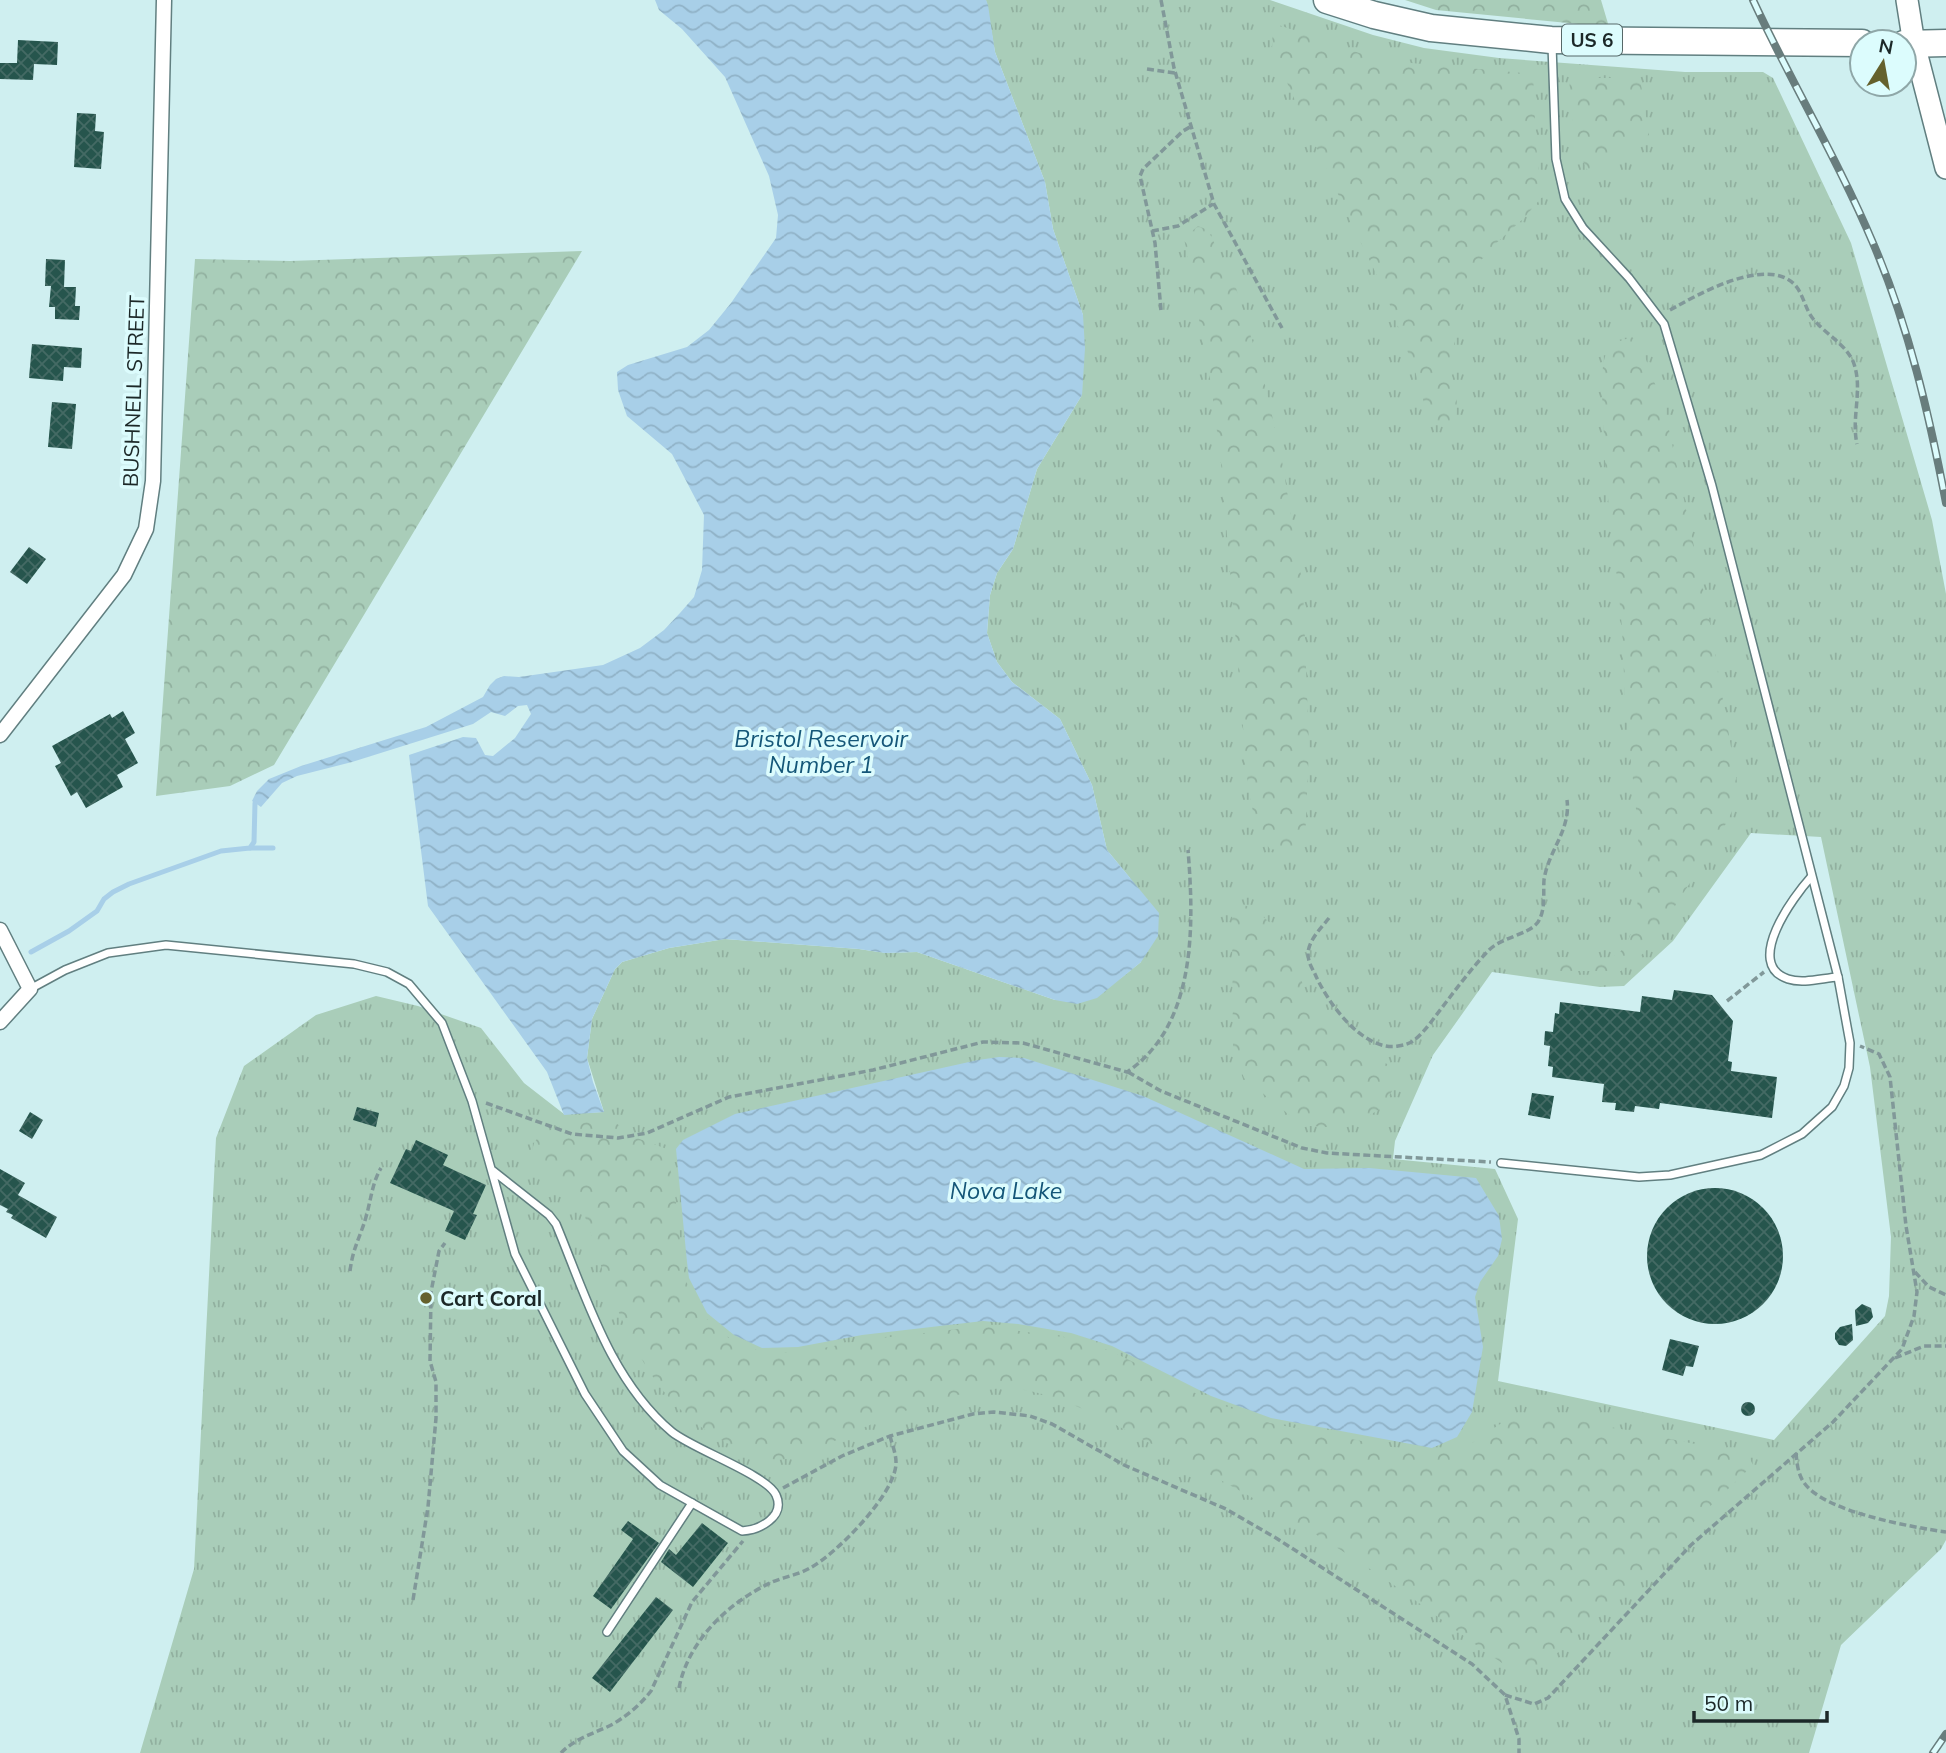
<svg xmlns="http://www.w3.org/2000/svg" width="1946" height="1753" font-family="Mulish,sans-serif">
	<defs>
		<pattern id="grass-tufts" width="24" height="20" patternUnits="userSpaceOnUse" patternTransform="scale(1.75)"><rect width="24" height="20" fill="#a9cdb9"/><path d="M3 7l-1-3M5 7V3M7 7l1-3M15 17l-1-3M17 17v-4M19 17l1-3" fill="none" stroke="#91b09f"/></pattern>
		<pattern id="forest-crowns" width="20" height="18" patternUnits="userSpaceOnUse" patternTransform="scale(1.75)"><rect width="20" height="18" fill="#a9cdb9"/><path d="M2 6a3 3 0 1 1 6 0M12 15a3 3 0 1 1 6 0" fill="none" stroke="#91b09f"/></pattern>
		<pattern id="water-waves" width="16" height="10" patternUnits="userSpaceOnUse" patternTransform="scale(1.75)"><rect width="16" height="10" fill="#a8cfe8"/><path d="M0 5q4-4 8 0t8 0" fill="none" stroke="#90b2c7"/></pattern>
		<pattern id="building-cross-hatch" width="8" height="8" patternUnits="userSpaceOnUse" patternTransform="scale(1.75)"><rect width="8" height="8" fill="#26554d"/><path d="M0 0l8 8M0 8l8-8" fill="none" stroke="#446a64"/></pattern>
	</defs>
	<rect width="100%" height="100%" fill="#cfeff0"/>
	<path fill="url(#grass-tufts)" fill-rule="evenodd" d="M986 0H1270L1373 35 1424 48 1499 58 1685 72H1763L1773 78 1851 243 1932 520 1946 594V1540L1941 1549 1841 1645 1809 1753H140L194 1569 216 1138 244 1066 316 1015 376 996 418 1006 481 1028 524 1083 564 1114 604 1112 587 1058 592 1019 615 969 622 962 669 948 725 939 859 949 885 953 917 952 1055 1000 1121 978 1141 962 1130 878 1107 850 1092 785 1060 719 1012 682 997 662 987 633 990 595 997 573 1013 549 1037 469 1082 395 1083 315 1053 229 1045 182 995 52ZM1751 833 1821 837 1870 1067 1891 1237 1889 1296 1885 1316 1774 1440 1498 1381 1518 1219 1495 1169 1393 1159 1395 1141 1433 1055 1492 972 1600 987 1624 986 1673 941Z"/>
	<g fill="url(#forest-crowns)">
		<polygon points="1405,0 1601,0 1609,27 1436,10"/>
		<polygon points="1273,23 1365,55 1400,62 1533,74 1536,145 1542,197 1524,218 1493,246 1467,277 1457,319 1451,372 1457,397 1456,418 1443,427 1428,417 1415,371 1385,292 1349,218 1272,50"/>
		<path d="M1569 78H1640L1649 135 1632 143 1589 173C1572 142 1572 112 1569 78Z"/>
		<polygon points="1198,226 1208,230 1236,288 1263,376 1281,455 1303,587 1309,747 1305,841 1303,849 1296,853 1270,849 1257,832 1248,787 1221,463 1211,384 1184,238"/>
		<polygon points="582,251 274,765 230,786 156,796 195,259 290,261"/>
		<path d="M1632 337 1641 346 1665 411 1708 612 1738 788 1736 802 1728 820 1701 866 1645 952 1621 971H1557L1546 967 1545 964 1548 958C1567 954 1606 966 1620 952 1655 918 1632 780 1628 734 1624 699 1624 663 1622 628 1617 563 1605 498 1604 433 1603 414 1599 370 1606 354 1611 343 1622 340 1632 337Z"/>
		<path d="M1242 904C1267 914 1291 942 1299 967 1302 980 1304 998 1311 1008 1334 1040 1375 1050 1402 1076L1381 1108 1364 1119 1326 1127 1310 1126 1298 1122 1244 1078 1233 1048 1232 919 1234 906Z"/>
		<path d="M603 1120 616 1123 634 1137 667 1149 675 1195 685 1279 702 1315 731 1340 762 1352 798 1353 864 1340 984 1326 1070 1338 1111 1351 1209 1400 1270 1423 1422 1453H1440L1466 1447 1512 1416 1551 1415 1735 1452 1749 1457 1753 1465 1548 1662 1527 1671 1511 1669C1465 1639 1422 1603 1376 1573 1306 1526 1232 1485 1157 1447 1116 1425 1062 1394 1017 1389 967 1384 890 1415 845 1436 829 1443 813 1453 797 1457 777 1463 757 1457 739 1449 657 1411 629 1343 600 1263 593 1243 588 1220 578 1201 568 1184 529 1170 533 1147 537 1125 584 1123 603 1120Z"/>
	</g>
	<g fill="url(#water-waves)">
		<polygon points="655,0 986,0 988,5 995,52 1045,182 1053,229 1083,315 1085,348 1082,395 1037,469 1013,549 997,573 990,595 987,633 997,662 1012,682 1060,719 1092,785 1107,850 1159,913 1158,936 1141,962 1097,998 1077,1004 1055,1000 917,952 885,953 859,949 725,939 669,948 622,962 615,969 592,1019 587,1058 593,1082 604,1112 564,1115 547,1072 428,906 409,755 463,737 476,738 485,755 493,756 515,738 531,714 527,705 518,706 505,716 491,712 473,724 352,762 297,776 282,783 261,807 252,801 257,791 269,779 301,766 426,727 483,697 490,685 496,679 504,676 519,677 603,665 640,648 664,630 680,613 694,597 702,570 704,515 672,454 627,416 618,390 617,372 628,365 687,347 709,330 731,303 776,238 778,215 769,176 725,77 682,29 659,10"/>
		<polygon points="999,1057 1024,1058 1143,1096 1304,1169 1369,1168 1476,1178 1499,1216 1502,1239 1498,1256 1480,1282 1475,1297 1483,1347 1472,1412 1457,1437 1432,1448 1271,1418 1211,1396 1112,1346 1071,1333 1018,1324 983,1321 862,1335 798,1347 762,1348 734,1335 707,1313 689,1278 687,1262 676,1149 683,1140 735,1114 978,1060"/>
	</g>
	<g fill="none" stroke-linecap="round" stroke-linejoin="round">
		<g stroke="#a8cfe8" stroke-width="5">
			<polyline points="250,848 273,848"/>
			<polyline points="31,952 69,931 97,911 104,899 113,892 129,884 221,851 250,848 254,842 255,803"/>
		</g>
	</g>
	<g fill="url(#building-cross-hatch)">
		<polygon points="18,40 58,42 57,65 34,64 33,80 0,79 0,63 17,63"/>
		<polygon points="77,113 96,114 95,131 104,132 101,169 74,167"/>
		<polygon points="46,259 65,260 64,287 76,287 75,306 80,306 79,320 55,319 55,307 49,307 51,286 45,286"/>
		<polygon points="32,344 82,348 81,368 64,367 63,381 29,378"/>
		<polygon points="52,402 76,404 72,449 48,447"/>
		<polygon points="29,547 46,559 27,584 10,572"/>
		<polygon points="123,711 135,733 125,739 138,763 117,775 123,787 86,808 77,792 71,796 55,766 61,763 52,746 110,714 112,718"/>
		<polygon points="1674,990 1712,995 1733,1021 1728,1061 1732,1062 1731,1071 1777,1077 1772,1118 1660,1103 1659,1109 1635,1106 1634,1112 1615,1110 1616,1103 1602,1102 1604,1084 1552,1077 1553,1067 1548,1066 1550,1046 1544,1045 1545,1031 1553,1032 1555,1013 1559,1014 1560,1002 1640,1012 1642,996 1672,1000"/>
		<polygon points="1532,1093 1554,1096 1550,1119 1528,1115"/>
		<polygon points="357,1107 379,1113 376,1127 353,1120"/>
		<polygon points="30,1112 43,1120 32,1139 19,1131"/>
		<polygon points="416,1140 448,1155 443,1165 486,1185 473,1214 477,1215 465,1240 445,1231 454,1211 390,1183 406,1149 411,1151"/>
		<polygon points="0,1169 25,1183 18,1195 57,1217 46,1238 11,1218 13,1215 6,1212 8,1209 0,1205"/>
		<circle cx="1715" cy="1256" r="68"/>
		<polygon points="1862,1304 1871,1308 1873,1317 1868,1323 1856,1326 1855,1310"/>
		<polygon points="1852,1324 1853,1340 1846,1346 1839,1345 1835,1339 1835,1333 1840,1327"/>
		<polygon points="1670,1339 1699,1346 1693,1367 1686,1366 1683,1376 1662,1370"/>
		<circle cx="1748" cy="1409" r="7"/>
		<polygon points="628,1521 659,1543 611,1609 593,1596 633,1539 621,1530"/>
		<polygon points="702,1523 728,1543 693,1587 661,1562 669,1549 676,1555"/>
		<polygon points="656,1597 673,1610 610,1692 592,1678"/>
	</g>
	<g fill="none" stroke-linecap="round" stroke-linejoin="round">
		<g stroke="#617f80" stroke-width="10">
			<g id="lane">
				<path d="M1811 877C1794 896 1743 964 1788 979 1803 984 1823 978 1838 977"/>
				<path d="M30 989 65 970 108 953 166 945 354 964 387 972 409 984 442 1023 472 1101 515 1254 585 1394 623 1451 660 1485 742 1531C759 1530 786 1517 776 1495 767 1475 693 1449 672 1432 610 1380 586 1296 556 1224L549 1215 492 1170"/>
				<polyline points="1501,1163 1639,1177 1670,1175 1761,1155 1802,1134 1832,1107 1844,1086 1849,1068 1850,1043 1838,977 1712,486 1664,324 1629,278 1583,228 1565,199 1556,159 1552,45"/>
				<polyline points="607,1632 692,1503"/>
			</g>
		</g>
		<g stroke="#617f80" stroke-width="17">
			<g id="street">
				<polyline points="0,735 124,575 146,529 153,481 164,0"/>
				<polyline points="0,930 30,989 0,1022"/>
			</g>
		</g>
		<g stroke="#617f80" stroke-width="24">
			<polyline id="secondary" points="1907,0 1914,44 1946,168"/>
		</g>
		<g stroke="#617f80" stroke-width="29">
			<g id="highway">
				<polyline points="1327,0 1374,15 1431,28 1551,40 1862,43"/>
				<polyline points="1904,44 1946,43"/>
			</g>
		</g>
		<g stroke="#819899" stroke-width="3.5" stroke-dasharray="7 3.5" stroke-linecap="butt">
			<polyline points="1161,0 1174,68 1214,204 1282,328"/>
			<polyline points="1147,69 1175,73"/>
			<polyline points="1152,231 1178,226 1213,204"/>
			<polyline points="1161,310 1155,243 1140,176 1143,169 1183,131 1190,127"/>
			<path d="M1670 310C1697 295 1765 256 1794 284 1804 294 1805 311 1815 321 1827 335 1848 346 1854 364 1863 390 1851 418 1857 444"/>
			<path d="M1329 918C1321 928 1308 941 1308 954 1308 962 1312 968 1315 974 1327 1002 1363 1052 1398 1046 1404 1045 1409 1044 1413 1041 1424 1033 1433 1019 1441 1009 1456 989 1471 969 1488 951 1501 937 1529 935 1538 922 1546 909 1543 894 1544 880 1548 851 1571 830 1567 800"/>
			<polyline points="1727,1001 1764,972"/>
			<polyline points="1128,1072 1161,1091 1302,1148 1327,1153 1491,1162"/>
			<path d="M486 1103 572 1134 618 1138 647 1133 729 1097 873 1070 983 1042 1023 1043 1127 1072C1197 1025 1194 924 1188 850"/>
			<path d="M350 1271C353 1247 360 1238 366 1217 371 1200 372 1183 381 1168"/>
			<polyline points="1915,1272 1929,1287 1946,1295"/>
			<polyline points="1895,1358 1924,1346 1946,1346"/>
			<path d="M1796 1453C1797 1464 1798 1475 1805 1484 1826 1512 1911 1527 1946 1532"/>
			<polyline points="783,1488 842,1456 890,1436 973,1414 994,1412 1030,1416 1052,1424 1124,1465 1226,1509 1276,1538 1472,1664 1505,1695 1519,1739 1519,1753"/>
			<polyline points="413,1600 428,1507 436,1418 436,1382 430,1361 431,1292 439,1251 445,1243"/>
			<path d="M679 1688C688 1641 728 1603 770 1583 783 1577 798 1575 810 1568 836 1554 897 1493 896 1462 896 1454 892 1444 890 1436"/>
			<polyline points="1505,1695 1534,1704 1548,1698 1691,1545 1833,1422 1902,1349 1914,1316 1917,1292 1906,1226 1890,1077 1879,1054 1860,1046"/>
			<path d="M561 1753C575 1738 596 1733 613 1724 628 1715 640 1705 651 1691L692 1602 743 1541"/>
		</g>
		<use href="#lane" stroke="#fff" stroke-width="7"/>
		<use href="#street" stroke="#fff" stroke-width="14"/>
		<use href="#secondary" stroke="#fff" stroke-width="21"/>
		<use href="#highway" stroke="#fff" stroke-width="26"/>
		<g stroke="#687d7d" stroke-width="8">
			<g id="rail">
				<path d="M1753 0C1791 82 1838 160 1873 243 1909 327 1929 414 1946 503"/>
				<polyline points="1933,1753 1946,1734"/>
			</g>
		</g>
		<use href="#rail" stroke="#dcfcfd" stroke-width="5" stroke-dasharray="16" stroke-linecap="butt"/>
	</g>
	<circle fill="#65612d" stroke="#dcfcfd" stroke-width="2.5" cx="426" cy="1298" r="7"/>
	<g text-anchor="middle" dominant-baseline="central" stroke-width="7" stroke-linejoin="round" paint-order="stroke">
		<rect fill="#dcfcfd" stroke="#566868" stroke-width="2" x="1562" y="24.5" width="60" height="31" rx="5"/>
		<g font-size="19" font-weight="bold" fill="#1c2828">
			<text x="1592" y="40">US 6</text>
		</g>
		<g font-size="21" fill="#1c2828" stroke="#dcfcfd">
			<text transform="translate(133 391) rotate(-88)">BUSHNELL STREET</text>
		</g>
		<g font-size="21" font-weight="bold" fill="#1c2828" stroke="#dcfcfd" text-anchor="start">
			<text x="440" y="1298">Cart Coral</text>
		</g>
		<g font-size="23" font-style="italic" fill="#145678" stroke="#dcfcfd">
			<text x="821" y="738">Bristol Reservoir<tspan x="821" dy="26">Number 1</tspan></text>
			<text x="1006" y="1190">Nova Lake</text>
		</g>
	</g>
	<g transform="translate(1883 63) rotate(11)"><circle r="33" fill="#dcfcfd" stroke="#8fa7a8" stroke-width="2"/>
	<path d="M0-5L12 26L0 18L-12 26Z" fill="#65612d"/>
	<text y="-10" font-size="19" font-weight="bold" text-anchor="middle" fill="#1c2828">N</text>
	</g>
	<path d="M1694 1711v10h133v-10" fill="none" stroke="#1c2828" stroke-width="3.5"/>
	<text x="1704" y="1711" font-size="21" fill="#1c2828" stroke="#dcfcfd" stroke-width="5" paint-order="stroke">50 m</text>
</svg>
